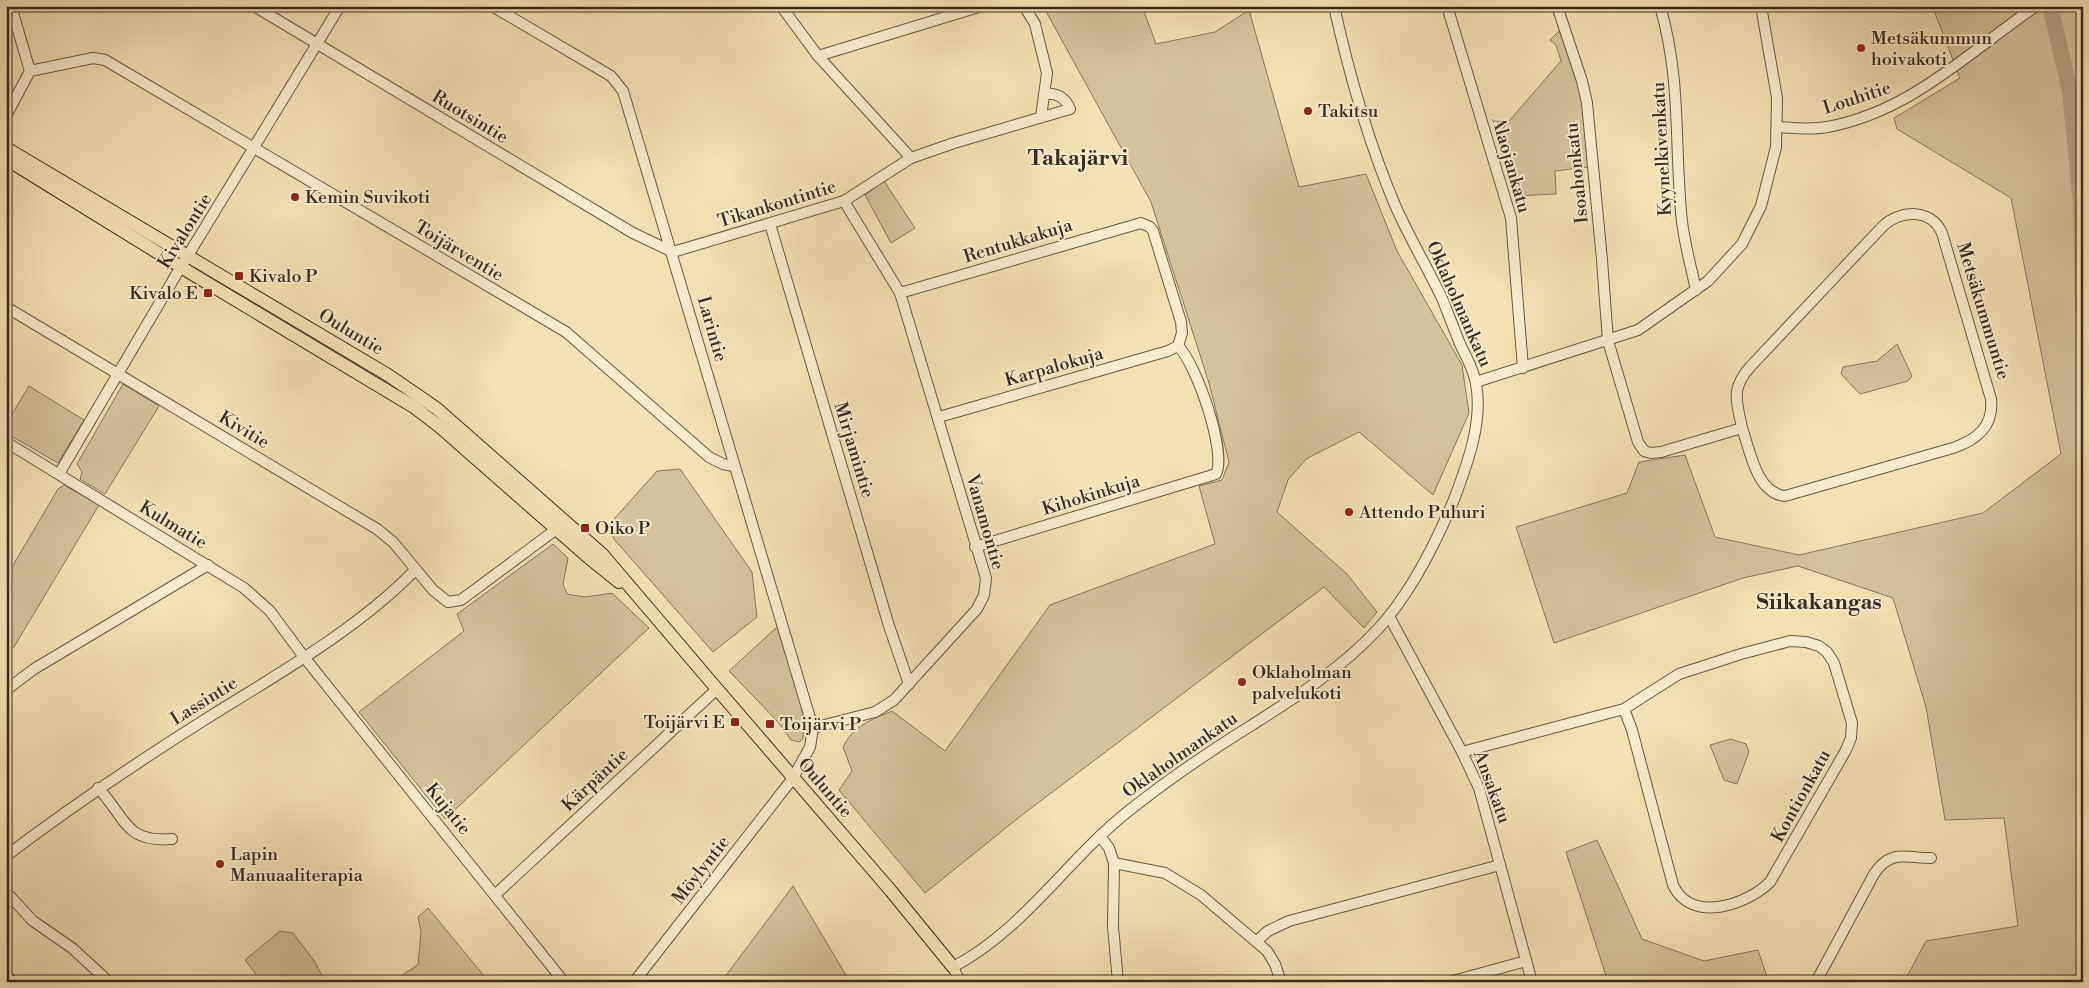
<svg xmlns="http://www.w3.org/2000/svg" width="2089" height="988" font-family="'Libre Bodoni',serif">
	<rect width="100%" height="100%" fill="#f3e2b3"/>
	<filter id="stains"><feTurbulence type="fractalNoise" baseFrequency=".004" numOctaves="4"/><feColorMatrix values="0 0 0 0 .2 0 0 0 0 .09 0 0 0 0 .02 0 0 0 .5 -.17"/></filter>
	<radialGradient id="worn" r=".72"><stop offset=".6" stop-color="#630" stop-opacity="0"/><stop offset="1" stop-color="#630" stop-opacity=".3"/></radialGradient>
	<g fill="#d3c39b" stroke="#847860">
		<path d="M1043 6H1142L1156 44 1215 32 1249 10 1299 187 1366 174 1397 251 1462 365 1469 413 1433 495 1359 432 1306 459 1288 480 1277 512 1347 574 1377 612 1364 628 1324 587 1022 815 925 893 839 790 852 771 843 747C854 725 871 720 892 711L945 751 1050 605 1215 544 1199 486 1222 480 1229 462 1209 383 1151 202Z"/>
		<polygon points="1928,6 2083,6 2083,982 1904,982 1926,941 2018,926 2004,818 1945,820 1926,707 1893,598 1798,566 1743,578 1554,643 1516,527 1627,493 1639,462 1685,455 1715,537 1799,555 1983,513 2061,454 2011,198 1897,129 1894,118 1960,78 1933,8"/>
		<polygon points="1559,31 1574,66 1583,100 1588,167 1555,171 1556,194 1514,196 1496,136 1561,61 1556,45 1550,40"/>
		<polygon points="884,181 915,228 891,243 865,195"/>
		<polygon points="1897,344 1912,376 1908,381 1860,394 1841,374 1843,367 1877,361"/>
		<polygon points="123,384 159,406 105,494 80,479 82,472 77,464"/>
		<polygon points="29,386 84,420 58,463 6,433 6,424"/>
		<polygon points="680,469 752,572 757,617 713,652 613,538 615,518 657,471"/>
		<polygon points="64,485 99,505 14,647 6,650 6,577 58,489"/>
		<polygon points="553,544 568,558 563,584 567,594 585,597 612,593 649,628 445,819 359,712 464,631 457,614"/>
		<path d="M777 627C789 662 807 702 803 739L799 742 791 740 779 723 729 671Z"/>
		<polygon points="1731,739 1746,744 1749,752 1737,784 1724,780 1710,745"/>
		<polygon points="1597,840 1642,939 1704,961 1758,950 1768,980 1771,982 1608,982 1566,852"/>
		<polygon points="793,886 850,982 721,982"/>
		<polygon points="428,908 489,982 391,982 418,965 421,932 418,917"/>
		<polygon points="280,931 293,933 315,962 325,982 262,982 245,960"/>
	</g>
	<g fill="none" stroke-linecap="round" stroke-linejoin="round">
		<polyline stroke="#b3a482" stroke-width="16" points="2050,6 2070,91 2081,204 2083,310"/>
		<g stroke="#655a48" stroke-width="12">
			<g id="minor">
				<polyline points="11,6 30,71"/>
				<path d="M254 6 633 233 673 252 844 201 911 158 954 143 1070 109C1065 97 1057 93 1045 94"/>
				<polyline points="492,6 611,76 623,91 813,728 810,747 793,778 634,982"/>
				<polyline points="781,6 818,56 911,158"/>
				<polyline points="1024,6 1035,24 1047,73 1041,117"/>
				<polyline points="1447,6 1511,218 1523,368"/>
				<path d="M1557 6 1582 81 1587 103 1602 260 1608 341 1638 442 1644 451 1651 453 1661 452 1742 428C1750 450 1756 493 1785 496L1953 448C1977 440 1994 426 1991 399L1942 233C1931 208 1900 210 1883 226L1750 367C1730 390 1737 401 1742 428"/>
				<path d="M1660 6C1682 81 1674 147 1682 222 1685 245 1691 267 1696 290"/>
				<polyline points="818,56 982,6"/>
				<polyline points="30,71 93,58 105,60 566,332 709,457 723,464 734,466"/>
				<polyline points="6,116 30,71"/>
				<path d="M1778 127C1794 128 1811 130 1827 127 1910 112 1969 52 2036 6"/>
				<polyline points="770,224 889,626 909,684"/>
				<polyline points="900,293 1141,223 1150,227 1153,231 1181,322 1182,333 1178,346"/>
				<polyline points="6,307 377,529 393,542 433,590 448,602 461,600 562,525"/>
				<polyline points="1476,382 1638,330 1708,281 1742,244 1761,206 1776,147 1777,98 1761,6"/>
				<polyline points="939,417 1168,351 1178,346"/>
				<polyline points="6,442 244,588 270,611 304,657 564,982"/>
				<polyline points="59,474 176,275 340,6"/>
				<path d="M975 547 1216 474C1227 452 1196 363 1178 346"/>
				<polyline points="1389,616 1462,752 1479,788 1532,982"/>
				<polyline points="6,690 34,669 208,565"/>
				<polyline points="813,728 875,712 894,700 977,609 984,595 986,578 900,293 844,201"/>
				<path d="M1462 752 1624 709 1679 674 1741 654 1790 641 1806 642 1819 646 1827 652 1834 663 1852 723 1851 738 1846 750 1770 882C1747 905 1691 924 1673 885L1632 730 1624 709"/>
				<path d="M98 788C126 817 124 843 172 839"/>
				<polyline points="1100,836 1109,848 1114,863 1113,927 1118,982"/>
				<path d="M6 856C72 806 139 761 209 717 278 674 358 629 415 570"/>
				<polyline points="1114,863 1165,873 1201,895 1267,951 1275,964 1281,982"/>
				<polyline points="6,892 33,921 72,948 109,982"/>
				<polyline points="496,894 717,689"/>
				<polyline points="1257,941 1268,931 1289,921 1500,865"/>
				<path d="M960 982 953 967C1024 930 1068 858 1131 809 1169 779 1210 751 1252 725 1296 697 1342 668 1378 629 1412 592 1436 543 1455 497 1468 462 1483 421 1476 384 1474 370 1466 356 1460 344 1454 329 1448 313 1442 298 1427 267 1409 237 1395 205 1368 141 1349 74 1334 6"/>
				<polyline points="1449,982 1526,961"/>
				<path d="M1816 982 1874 874C1891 849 1905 858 1931 858"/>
			</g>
		</g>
		<g stroke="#362c24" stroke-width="14">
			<g id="major">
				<polyline points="6,148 388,375 436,408 602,554 717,689 891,891 953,967"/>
				<polyline points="6,159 194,275 414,407 440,427 588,557 619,582"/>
			</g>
		</g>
		<use href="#minor" stroke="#f7ecce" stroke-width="10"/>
		<use href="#major" stroke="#f3e2b3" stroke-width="12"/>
		<g stroke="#362c24" stroke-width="4.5">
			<polyline id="rail" points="6,969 17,982"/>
		</g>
		<use href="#rail" stroke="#f7ecce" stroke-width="2.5" stroke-dasharray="8" stroke-linecap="butt"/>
	</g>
	<g fill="#8f2418" stroke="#f7ecce" stroke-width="2">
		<circle cx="1861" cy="48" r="5"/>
		<circle cx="1308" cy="111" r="5"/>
		<circle cx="295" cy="197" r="5"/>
		<rect x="234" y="271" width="10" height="10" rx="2.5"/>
		<rect x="203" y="288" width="10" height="10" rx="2.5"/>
		<circle cx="1349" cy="512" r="5"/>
		<rect x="580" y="523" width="10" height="10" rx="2.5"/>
		<circle cx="1242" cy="682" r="5"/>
		<rect x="730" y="717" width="10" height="10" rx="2.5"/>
		<rect x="765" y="719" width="10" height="10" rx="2.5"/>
		<circle cx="220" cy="864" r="5"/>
	</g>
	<g text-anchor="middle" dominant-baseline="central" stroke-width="4" stroke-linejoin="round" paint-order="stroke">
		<g font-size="18" fill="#362c24" stroke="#f7ecce" text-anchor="start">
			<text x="1871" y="38">Metsäkummun<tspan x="1871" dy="21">hoivakoti</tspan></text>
			<text x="1318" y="111">Takitsu</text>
			<text x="305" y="197">Kemin Suvikoti</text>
			<text x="249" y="276">Kivalo P</text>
			<text x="198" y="293" text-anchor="end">Kivalo E</text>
			<text x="1359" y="512">Attendo Puhuri</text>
			<text x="595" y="528">Oiko P</text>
			<text x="1252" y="672">Oklaholman<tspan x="1252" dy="21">palvelukoti</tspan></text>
			<text x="725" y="722" text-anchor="end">Toijärvi E</text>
			<text x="780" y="724">Toijärvi P</text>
			<text x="230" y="854">Lapin<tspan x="230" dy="21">Manuaaliterapia</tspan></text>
		</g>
		<g font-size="18" fill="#362c24" stroke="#f7ecce">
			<text transform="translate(1857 98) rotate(-18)">Louhitie</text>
			<text transform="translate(470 117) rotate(31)">Ruotsintie</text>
			<text transform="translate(1662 149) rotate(-93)">Kyynelkivenkatu</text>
			<text transform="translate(1511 165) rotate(74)">Alaojankatu</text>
			<text transform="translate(1577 173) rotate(-96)">Isoahonkatu</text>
			<text transform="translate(777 204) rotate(-17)">Tikankontintie</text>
			<text transform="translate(185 231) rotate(-58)">Kivalontie</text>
			<text transform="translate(1018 241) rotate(-17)">Rentukkakuja</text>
			<text transform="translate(459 251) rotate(31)">Toijärventie</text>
			<text transform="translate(1459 304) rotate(66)">Oklaholmankatu</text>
			<text transform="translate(1983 311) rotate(73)">Metsäkummuntie</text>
			<text transform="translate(712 329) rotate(74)">Larintie</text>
			<text transform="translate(351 332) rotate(31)">Ouluntie</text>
			<text transform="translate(1054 367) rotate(-16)">Karpalokuja</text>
			<text transform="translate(244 430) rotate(31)">Kivitie</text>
			<text transform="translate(854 450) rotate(73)">Mirjamintie</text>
			<text transform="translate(1091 495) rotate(-17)">Kihokinkuja</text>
			<text transform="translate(985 522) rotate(74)">Vanamontie</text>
			<text transform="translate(173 525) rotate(31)">Kulmatie</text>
			<text transform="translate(204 701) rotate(-32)">Lassintie</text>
			<text transform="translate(1180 755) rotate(-35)">Oklaholmankatu</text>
			<text transform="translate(595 780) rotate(-43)">Kärpäntie</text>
			<text transform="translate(1492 787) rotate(70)">Ansakatu</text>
			<text transform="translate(825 788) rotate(49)">Ouluntie</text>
			<text transform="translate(1801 796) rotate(-61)">Kontionkatu</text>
			<text transform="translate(448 809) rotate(51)">Kujatie</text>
			<text transform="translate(701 870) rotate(-52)">Möylyntie</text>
		</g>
		<g font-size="22" font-weight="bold" fill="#362c24" stroke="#f7ecce">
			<text x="1078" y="158">Takajärvi</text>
			<text x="1819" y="602">Siikakangas</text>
		</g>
	</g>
	<rect width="2089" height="988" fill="none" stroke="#f3e2b3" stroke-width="25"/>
	<rect x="8" y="8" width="2074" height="973" fill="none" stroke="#362c24" stroke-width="2.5"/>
	<rect x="12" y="12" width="2064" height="963" fill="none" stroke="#362c24"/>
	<rect width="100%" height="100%" filter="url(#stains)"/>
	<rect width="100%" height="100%" fill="url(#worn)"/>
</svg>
